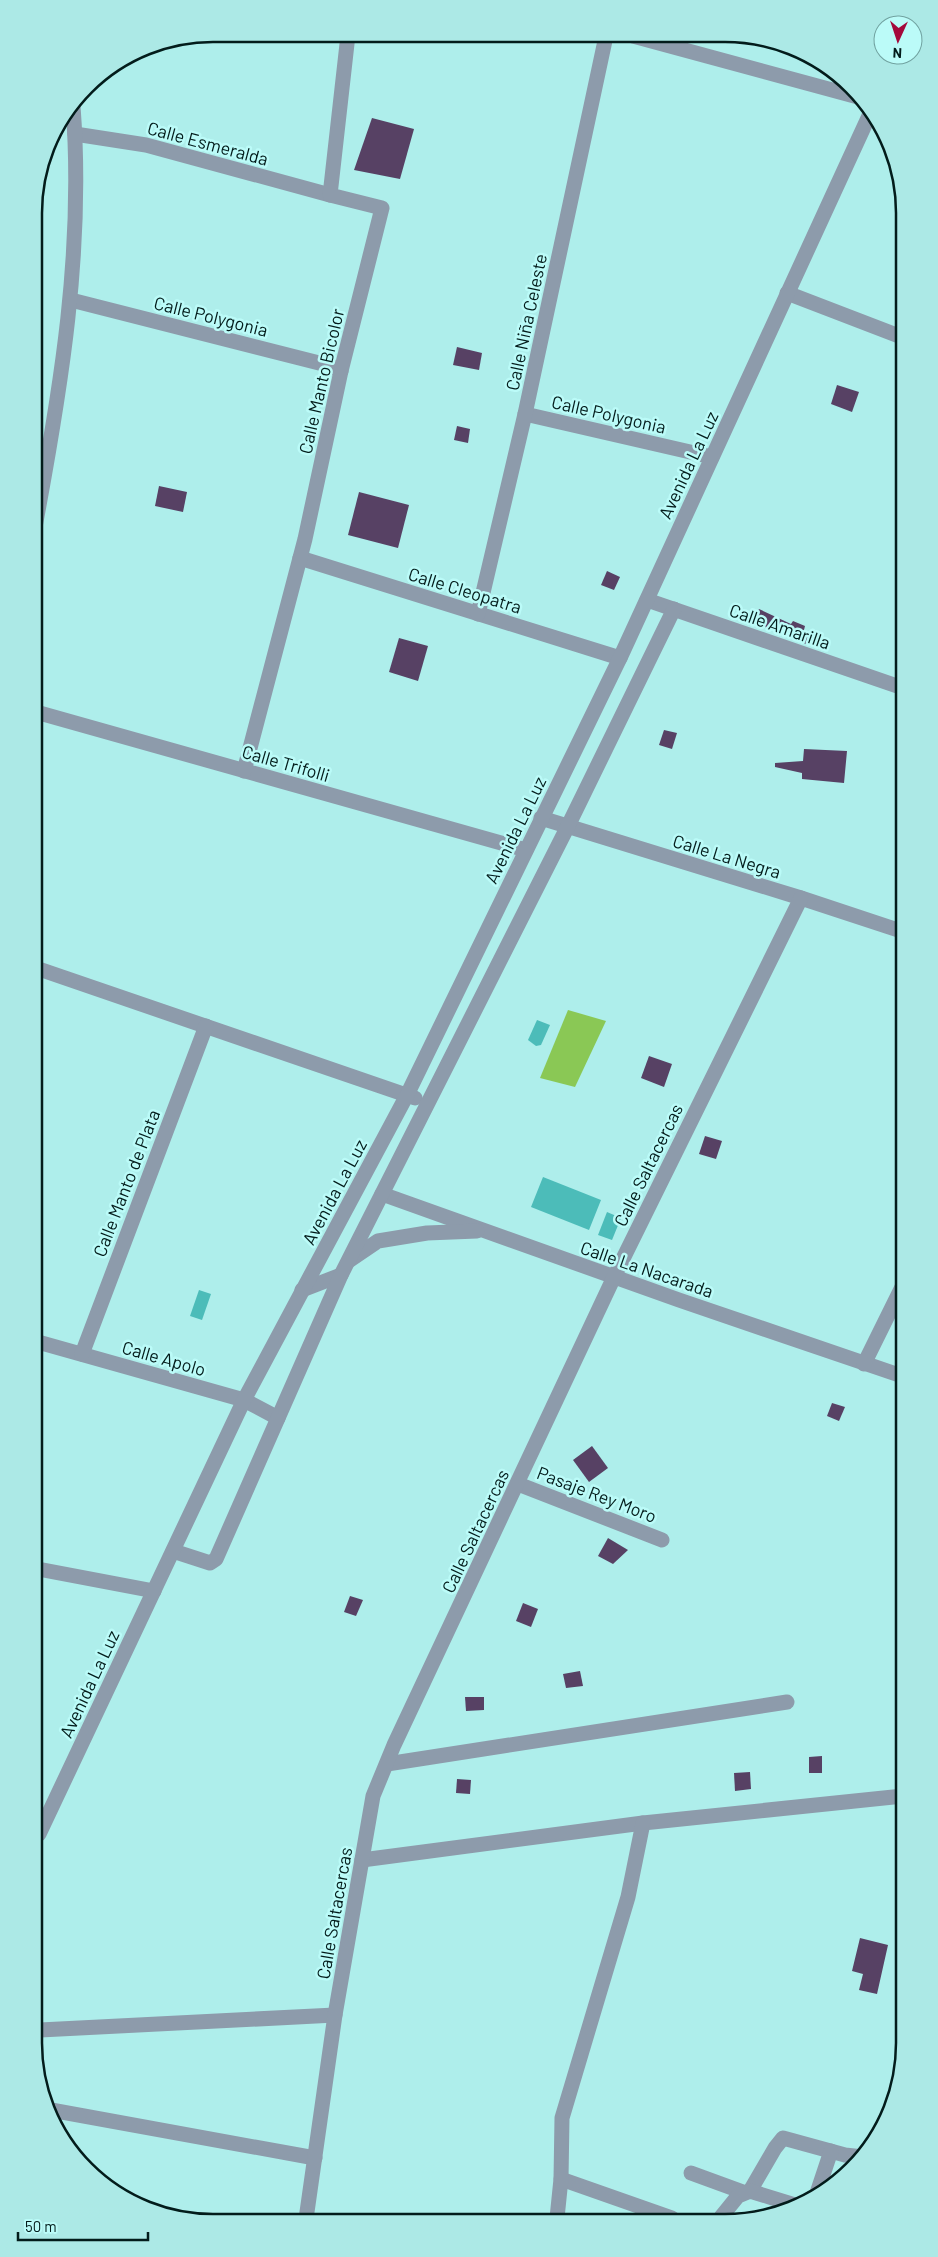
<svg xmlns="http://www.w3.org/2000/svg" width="938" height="2257" font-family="Barlow,sans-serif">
	<rect width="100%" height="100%" fill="#aeeeeb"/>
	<polygon fill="#8ac855" points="568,1010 606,1021 575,1087 540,1078"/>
	<g fill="#4cbcb9">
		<polygon points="537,1020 550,1025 541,1045 536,1046 528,1040"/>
		<polygon points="543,1177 601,1200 589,1230 531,1207"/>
		<polygon points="607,1212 621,1218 612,1240 598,1235"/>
		<polygon points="199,1290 211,1294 202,1320 190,1316"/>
	</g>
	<g fill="#574164">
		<polygon points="372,118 414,129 400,179 354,170"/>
		<polygon points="457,347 482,353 479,370 453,365"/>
		<polygon points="837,385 859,392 852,412 831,404"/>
		<polygon points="457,426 470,429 468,443 454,440"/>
		<polygon points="159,486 187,492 183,512 155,506"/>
		<polygon points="359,492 409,505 398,548 348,535"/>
		<polygon points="607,571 620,577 614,590 601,585"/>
		<polygon points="759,609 791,624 793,621 805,626 804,630 811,633 806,644 753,622"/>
		<polygon points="399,638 428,646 418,681 389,672"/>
		<polygon points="664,730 677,733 672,749 659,745"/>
		<polygon points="804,749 847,751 844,783 802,779 802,773 775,767 775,763 803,761"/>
		<polygon points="649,1056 672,1064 664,1087 641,1078"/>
		<polygon points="705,1136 722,1141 716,1159 699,1154"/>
		<polygon points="832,1403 845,1407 839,1421 827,1416"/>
		<polygon points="592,1446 608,1468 589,1482 573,1460"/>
		<polygon points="608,1538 628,1550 613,1564 598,1556"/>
		<polygon points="350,1596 363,1600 356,1616 344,1612"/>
		<polygon points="523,1603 538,1609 531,1627 516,1621"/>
		<polygon points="580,1671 583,1686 566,1688 563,1674"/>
		<polygon points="465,1697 484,1697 484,1710 466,1711"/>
		<polygon points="822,1756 822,1773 809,1773 809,1757"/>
		<polygon points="750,1772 751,1789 735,1791 734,1773"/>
		<polygon points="457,1779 471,1780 470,1794 456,1793"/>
		<polygon points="860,1938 888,1945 877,1994 859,1990 863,1974 852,1971"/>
	</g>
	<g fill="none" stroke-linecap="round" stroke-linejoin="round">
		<g stroke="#8d9bab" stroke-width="15">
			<polyline points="633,36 858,97"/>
			<polyline points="75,134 146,145 330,195"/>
			<polyline points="787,293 899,336"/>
			<polyline points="71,300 331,366 341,371"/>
			<polyline points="525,414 712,457"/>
			<path d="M35 527C61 388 84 249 73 106"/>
			<polyline points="300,558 620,658"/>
			<polyline points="647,600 900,687"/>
			<polyline points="478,614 525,414 606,36"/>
			<polyline points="36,712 526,850"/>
			<polyline points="244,771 305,539 341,371 382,208 330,195 348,35"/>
			<polyline points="541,818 801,898 901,931"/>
			<polyline points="36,968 415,1098"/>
			<polyline points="382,1194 679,1300 902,1376"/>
			<polyline points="350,1260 378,1241 427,1233 477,1231"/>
			<polyline points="302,1290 341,1275"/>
			<polyline points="38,1342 244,1400 278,1418"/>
			<polyline points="82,1354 206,1026"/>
			<polyline points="864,1364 902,1287"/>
			<polyline points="518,1484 662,1540"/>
			<polyline points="173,1551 210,1563 216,1559 341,1275 568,826 674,609"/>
			<polyline points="38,1569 154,1591"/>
			<polyline points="387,1764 787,1702"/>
			<polyline points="39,1834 244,1400 407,1095 620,658 869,116"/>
			<polyline points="362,1860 643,1823 903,1796"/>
			<polyline points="40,2030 335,2015"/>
			<polyline points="51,2110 315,2158"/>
			<polyline points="691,2173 743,2192"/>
			<polyline points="561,2179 672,2218"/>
			<polyline points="750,2191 775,2148 783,2138 845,2155 863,2157"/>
			<polyline points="815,2199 831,2151"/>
			<polyline points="721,2217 738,2196 750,2191 798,2206"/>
			<polyline points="557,2218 561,2179 562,2118 628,1897 643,1823"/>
			<polyline points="306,2219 335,2015 373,1796 394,1745 614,1277 801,898"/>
		</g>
	</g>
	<g text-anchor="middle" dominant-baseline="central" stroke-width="5" stroke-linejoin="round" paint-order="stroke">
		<g font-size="18" fill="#031c1b" stroke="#bbfbf8">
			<text transform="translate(208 143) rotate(15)">Calle Esmeralda</text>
			<text transform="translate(211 316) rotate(14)">Calle Polygonia</text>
			<text transform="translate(526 322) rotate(-78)">Calle Niña Celeste</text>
			<text transform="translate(321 381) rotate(-77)">Calle Manto Bicolor</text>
			<text transform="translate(609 414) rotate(13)">Calle Polygonia</text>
			<text transform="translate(688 465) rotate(-65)">Avenida La Luz</text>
			<text transform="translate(465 590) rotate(17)">Calle Cleopatra</text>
			<text transform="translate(780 626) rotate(19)">Calle Amarilla</text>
			<text transform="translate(286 763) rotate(16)">Calle Trifolli</text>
			<text transform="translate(515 830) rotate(-64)">Avenida La Luz</text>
			<text transform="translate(727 856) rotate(17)">Calle La Negra</text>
			<text transform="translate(648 1165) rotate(-64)">Calle Saltacercas</text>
			<text transform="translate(126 1183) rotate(-69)">Calle Manto de Plata</text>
			<text transform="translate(334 1192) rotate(-62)">Avenida La Luz</text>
			<text transform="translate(647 1269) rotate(19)">Calle La Nacarada</text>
			<text transform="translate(164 1358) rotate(16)">Calle Apolo</text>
			<text transform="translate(597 1494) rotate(21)">Pasaje Rey Moro</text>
			<text transform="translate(475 1531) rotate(-65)">Calle Saltacercas</text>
			<text transform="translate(89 1684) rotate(-65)">Avenida La Luz</text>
			<text transform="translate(334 1913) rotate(-80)">Calle Saltacercas</text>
		</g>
	</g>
	<path d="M0 0H938V2257H0ZM213 42H725A171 171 0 0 1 896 213V2043A171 171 0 0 1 725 2214H213A171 171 0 0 1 42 2043V213A171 171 0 0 1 213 42Z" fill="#ace9e6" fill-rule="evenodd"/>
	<path fill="none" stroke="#031c1b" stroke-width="2.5" d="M213 42H725A171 171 0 0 1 896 213V2043A171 171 0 0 1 725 2214H213A171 171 0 0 1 42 2043V213A171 171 0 0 1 213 42Z"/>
	<g transform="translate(898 40) rotate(183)"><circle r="24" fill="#bbfbf8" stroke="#71a2a0"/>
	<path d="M0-4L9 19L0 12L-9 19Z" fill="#a4093b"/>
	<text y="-8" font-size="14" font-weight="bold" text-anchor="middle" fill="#031c1b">N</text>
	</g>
	<path d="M18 2232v8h130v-8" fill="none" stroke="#031c1b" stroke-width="2.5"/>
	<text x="25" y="2232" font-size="15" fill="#031c1b" stroke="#bbfbf8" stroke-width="4" paint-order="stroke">50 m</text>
</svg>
